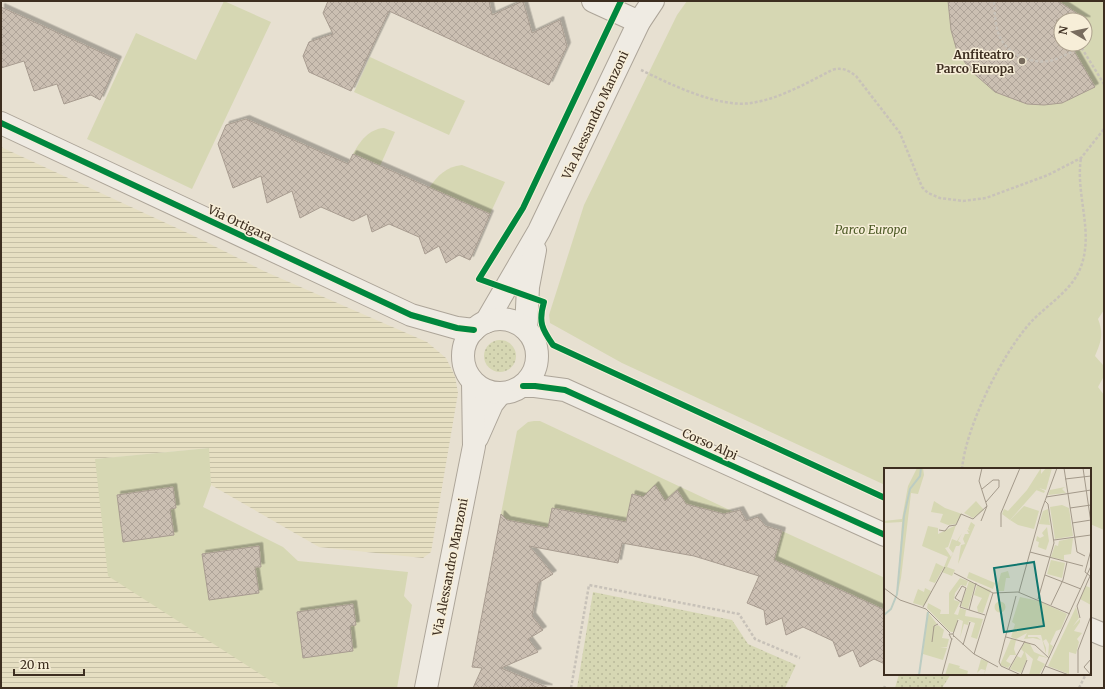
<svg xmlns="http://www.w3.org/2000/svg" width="1105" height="689" font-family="Merriweather,serif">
	<defs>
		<pattern id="farmland-rules" width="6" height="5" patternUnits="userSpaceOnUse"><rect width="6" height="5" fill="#e6dfc2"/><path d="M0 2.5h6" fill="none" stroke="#c6c0a6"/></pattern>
		<pattern id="grass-dots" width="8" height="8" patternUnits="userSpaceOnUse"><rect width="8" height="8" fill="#d6d7b3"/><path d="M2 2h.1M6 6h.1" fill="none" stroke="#b9b99a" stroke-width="1.8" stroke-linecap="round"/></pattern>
		<pattern id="building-cross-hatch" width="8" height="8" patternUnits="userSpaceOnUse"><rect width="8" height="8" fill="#cbbfb2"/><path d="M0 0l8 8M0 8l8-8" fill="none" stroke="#afa499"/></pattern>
		<filter id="shadow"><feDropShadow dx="3.5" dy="-3.5" stdDeviation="0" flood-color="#0004"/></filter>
	</defs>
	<rect width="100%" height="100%" fill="#e7e0d1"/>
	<polygon fill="url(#farmland-rules)" points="1,147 194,236 266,272 427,342 446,358 455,376 458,393 431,552 423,558 319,547 211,485 208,448 95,459 272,681 282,688 1,688"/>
	<g fill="url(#grass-dots)">
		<circle cx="500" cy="356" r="16"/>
		<polygon points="593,592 732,620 748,644 796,665 785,688 577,688"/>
		<polygon points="899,674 951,674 942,688 895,688"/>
	</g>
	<g fill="#d6d7b3" fill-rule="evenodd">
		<polygon points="224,1 271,22 192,189 87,139 136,33 196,60"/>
		<path d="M687 1H1104V310L1098 319C1104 334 1101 342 1095 356L1103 365 1104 376 1098 387 1104 395V530L1090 524V469H885V485L622 363 550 323 549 315 584 205 677 15ZM1061 20H1085V44H1061Z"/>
		<polygon points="370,57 465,101 449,135 354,92"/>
		<path d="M384 128 395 132 380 166 353 154C360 141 369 129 384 128Z"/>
		<path d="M462 165 505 182 490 214 429 188C438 175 446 167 462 165Z"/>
		<polygon points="534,421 540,421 734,512 724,514 686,505 677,491 665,501 655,486 643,497 632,494 626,522 552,508 548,528 500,519 517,431 528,422"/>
		<polygon points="209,448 211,485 203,507 283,547 298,561 408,572 404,596 412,605 397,688 282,688 108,576 95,459"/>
		<polygon points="782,531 885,578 885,610 774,560"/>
	</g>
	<g fill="url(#building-cross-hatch)" stroke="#a89c90" filter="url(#shadow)">
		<polygon points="328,1 489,1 492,15 523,1 532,33 560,20 567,46 549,85 389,11 351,91 309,72 303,56 309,42 333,34 323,13"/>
		<polygon points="948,1 1058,1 1087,20 1056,20 1061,28 1061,44 1070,44 1095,87 1062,103 1044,105 1027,104 995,92 971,71 957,51 951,30"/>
		<polygon points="1,7 118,60 100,100 91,95 64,104 57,84 34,91 24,61 1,68"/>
		<polygon points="246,119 348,164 353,154 490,214 470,260 459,255 446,263 439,246 425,254 419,237 389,224 372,232 367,214 353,221 321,207 300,218 292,191 267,203 261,176 233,188 218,144 226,125"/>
		<polygon points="655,485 665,501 677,490 686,504 724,514 740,510 746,521 758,517 765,526 782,531 774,560 885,610 885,664 874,659 860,667 853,650 839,657 833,641 803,627 786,635 782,618 766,625 764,610 747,603 759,576 694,556 622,543 618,563 529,546 553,574 538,583 532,616 543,630 528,639 538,652 501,668 549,688 473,688 482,668 472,667 501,514 507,520 548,528 552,508 626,522 632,494 643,497"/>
		<polygon points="173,487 176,508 170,509 174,535 123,542 117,495"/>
		<polygon points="259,546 261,567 255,567 259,593 209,600 202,554"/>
		<polygon points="353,604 356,625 350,626 353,651 303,658 297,612"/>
	</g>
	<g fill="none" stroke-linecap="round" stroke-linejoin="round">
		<g stroke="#ada599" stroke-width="24">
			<g id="minor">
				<polyline points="593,1 639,22"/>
				<polyline points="486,322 539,231 639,22 653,1"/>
				<polyline points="526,329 528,287 535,250"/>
				<polyline points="477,438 492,404 500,394"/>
				<polyline points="426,688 474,446 473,382"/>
			</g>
		</g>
		<g stroke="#ada599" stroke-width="24">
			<g id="tertiary">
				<polyline points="1,123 411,315 457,328 474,330"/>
				<circle cx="500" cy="356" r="37"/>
				<polyline points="523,386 535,386 565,390 885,535"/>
				<polyline points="1090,629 1104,635"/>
			</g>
		</g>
		<g stroke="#c8c2b9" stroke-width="2.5" stroke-dasharray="3 2" stroke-linecap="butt">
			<path d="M989 1 994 2C995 13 995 25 999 35 1006 54 1034 66 1053 60 1063 57 1072 51 1081 47L1104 84"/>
			<path d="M641 70C670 84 718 108 751 103 779 99 807 83 832 70 842 67 848 70 856 76L900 133 922 187 928 193 940 198 963 201 986 198 1048 175 1081 158 1104 129"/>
			<path d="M962 469C966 426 1002 354 1031 322 1047 305 1071 291 1080 269 1095 233 1075 195 1081 158"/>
			<polyline points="571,688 589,585 739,614 755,639 800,658"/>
			<polyline points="884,688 885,686"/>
			<polyline points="1079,688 1086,674"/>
		</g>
		<use href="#minor" stroke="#efebe3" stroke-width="22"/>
		<use href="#tertiary" stroke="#efebe3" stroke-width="22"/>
		<g stroke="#f7eed8" stroke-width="8">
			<g id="cycleway">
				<path d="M621 1 523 208 479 279 544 302C538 322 542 329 553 345L885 498"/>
				<polyline points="1,123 411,315 457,328 474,330"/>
				<polyline points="523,386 535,386 565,390 885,535"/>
			</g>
		</g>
		<use href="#cycleway" stroke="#00873e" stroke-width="6"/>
	</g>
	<circle fill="#786c5e" stroke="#f7eed8" stroke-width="1.5" cx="1022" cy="61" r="4"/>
	<g text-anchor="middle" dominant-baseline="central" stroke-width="3" stroke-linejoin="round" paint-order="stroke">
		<g font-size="12" font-weight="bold" fill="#3d2e20" stroke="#f7eed8" text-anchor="end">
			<text x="1014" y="54">Anfiteatro<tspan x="1014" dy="14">Parco Europa</tspan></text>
		</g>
		<g font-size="12" fill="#3d2e20" stroke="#f7eed8">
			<text transform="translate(595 115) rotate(-65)">Via Alessandro Manzoni</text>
			<text transform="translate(240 223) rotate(25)">Via Ortigara</text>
			<text transform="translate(710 444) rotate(24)">Corso Alpi</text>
			<text transform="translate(450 567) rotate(-79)">Via Alessandro Manzoni</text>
		</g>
		<g font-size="12" font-style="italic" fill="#4d5a26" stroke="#f7eed8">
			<text x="871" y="229">Parco Europa</text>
		</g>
	</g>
	<g transform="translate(884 468)">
		<rect width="207" height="207" fill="#e7e0d1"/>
		<path d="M167 92 181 95 178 110 163 106ZM110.5 139a5.5 5.5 0 1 1 11 0a5.5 5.5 0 1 1-11 0Z" fill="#d6d7b3"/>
		<path d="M33 0H39L40 7 34 26 27 25 17 110 13 129 18 54 0 55V53L18 51 24 18ZM157 0V6L162 0H168L158 16 126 52 118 46 120 41 124 43 143 22ZM202 118 207 120V137L196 131Z" fill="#d6d7b3"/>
		<path d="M168 0 162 22 155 20 161 23 160 25 152 22ZM181 19 178 21 182 25 164 27 166 22ZM50 33 61 40 78 46 72 56 64 57 56 54 59 46 47 44ZM92 33 100 42 89 50 80 45ZM178 37 185 40 189 68 171 71 166 39ZM140 38 155 43 150 61 134 57 126 52ZM164 41 166 57 155 56 159 43ZM87 54 91 57 74 96 77 77 81 76 79 71 81 66H85L83 62 86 63 84 61ZM72 57 64 79 61 80 67 89 69 85 65 80 68 71 73 73 78 65 74 73 77 75 75 78H72L67 90 63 99 71 102 68 108 58 104 64 89 38 78 44 58 54 60V66ZM163 59 165 73 162 82 154 79 155 74 152 73 153 68 156 70 160 68 158 65ZM189 70 187 86 180 87V92L167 89 171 77 174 78 175 73ZM52 95 60 99 51 115 45 113ZM124 103 126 110H122L120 123H112L117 105ZM85 104 111 115 109 121 83 110ZM76 110 84 113 82 118 77 117 71 125 70 132 76 134 70 146 74 147 76 140 82 142 81 148 99 151 93 171 87 169 91 155 85 153 84 157 80 156 76 170 79 153 74 151 70 164H67L64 162 67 153 64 162 43 140 44 135 57 142 56 146H65V125ZM85 113 91 116 84 141 77 138ZM93 117 107 122 99 145 94 144 93 139 98 130 90 127ZM41 120 47 123 43 134 39 138 29 135 34 121 40 124ZM136 129 155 133 183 146 177 161 172 163 166 176 169 178 164 189 165 176 162 171 159 173 162 180V186L157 167H144V169H153L157 172 149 170 140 171 143 165 132 171 127 169 131 156 128 154ZM192 139 195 150 189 158 196 151V154L190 163 198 165 193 171 195 174 192 186 185 184V206L164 198ZM43 143 53 156 51 157 46 174 50 159 54 157 60 162 58 170 65 171 63 179H56L63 180 59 192 39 186ZM127 171 132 172 130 181 132 187H126L122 193 127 196 124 200 116 197ZM141 174 146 176 150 184 164 190 155 188 153 192 161 196 155 207H145L149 191 141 184 143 191 137 205 126 201 133 188 137 190 140 184 137 181ZM97 191 104 194 100 207 101 202 97 201 93 205ZM65 195 76 198 75 200 84 203 83 207H61Z" fill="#d6d7b3"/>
		<path fill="none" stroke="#bcccc2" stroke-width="2" d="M0 147 7 141 13 126 20 48 26 21 36 8 37 0M35 207 44 144"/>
		<path fill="none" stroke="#a3998a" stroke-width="1" d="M180 0 193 84 201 88M199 0 207 55M181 11 207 8M98 21 109 12H115V19L102 34M162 29 207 22M186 40 207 37M97 53 103 38 95 13 98 0M188 55 207 52M117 59V45L136 0M55 62 61 63 65 58 72 57 77 46 89 51 103 38M170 72 207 67M146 84 199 98M70 105 109 125M161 107 197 121M0 120 16 132 42 141 66 165M135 124 158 41 173 0M132 128 115 194 117 198 137 207M154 131 170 75 164 36 161 33M77 134 71 130 78 118 82 120 76 139 101 147M167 137 179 112 183 94M39 139 61 99M85 142 92 115M196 150 193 138 206 108 201 104 207 82M69 166 74 152M70 168 90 186 114 199M122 169 151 177 165 190M68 172 65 166H69L70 169M48 174 50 158 54 156M79 177 86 154M90 186 109 125 134 124 186 146M207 191 200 199 207 207M161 198 185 207M125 201 141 173M194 205V182L207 148M58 207 68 170M137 207 143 192M157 207 207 98"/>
		<path fill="#0f766e" fill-opacity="0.15" stroke="#0f766e" stroke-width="2" d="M150 94 160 158 120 164 110 100Z"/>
		<rect width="207" height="207" fill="none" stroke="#3d2e20" stroke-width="2"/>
	</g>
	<rect width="1105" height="689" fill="none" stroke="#3d2e20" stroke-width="4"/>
	<g transform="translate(1073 32) rotate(279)"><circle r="19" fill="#f7eed8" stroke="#ada18e"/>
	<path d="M0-3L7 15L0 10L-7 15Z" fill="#786c5e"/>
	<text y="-6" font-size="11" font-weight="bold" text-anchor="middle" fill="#3d2e20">N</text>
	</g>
	<path d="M14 669v6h70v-6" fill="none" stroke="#3d2e20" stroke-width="2"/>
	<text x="20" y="669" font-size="12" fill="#3d2e20" stroke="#f7eed8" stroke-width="3" paint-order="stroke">20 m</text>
</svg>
